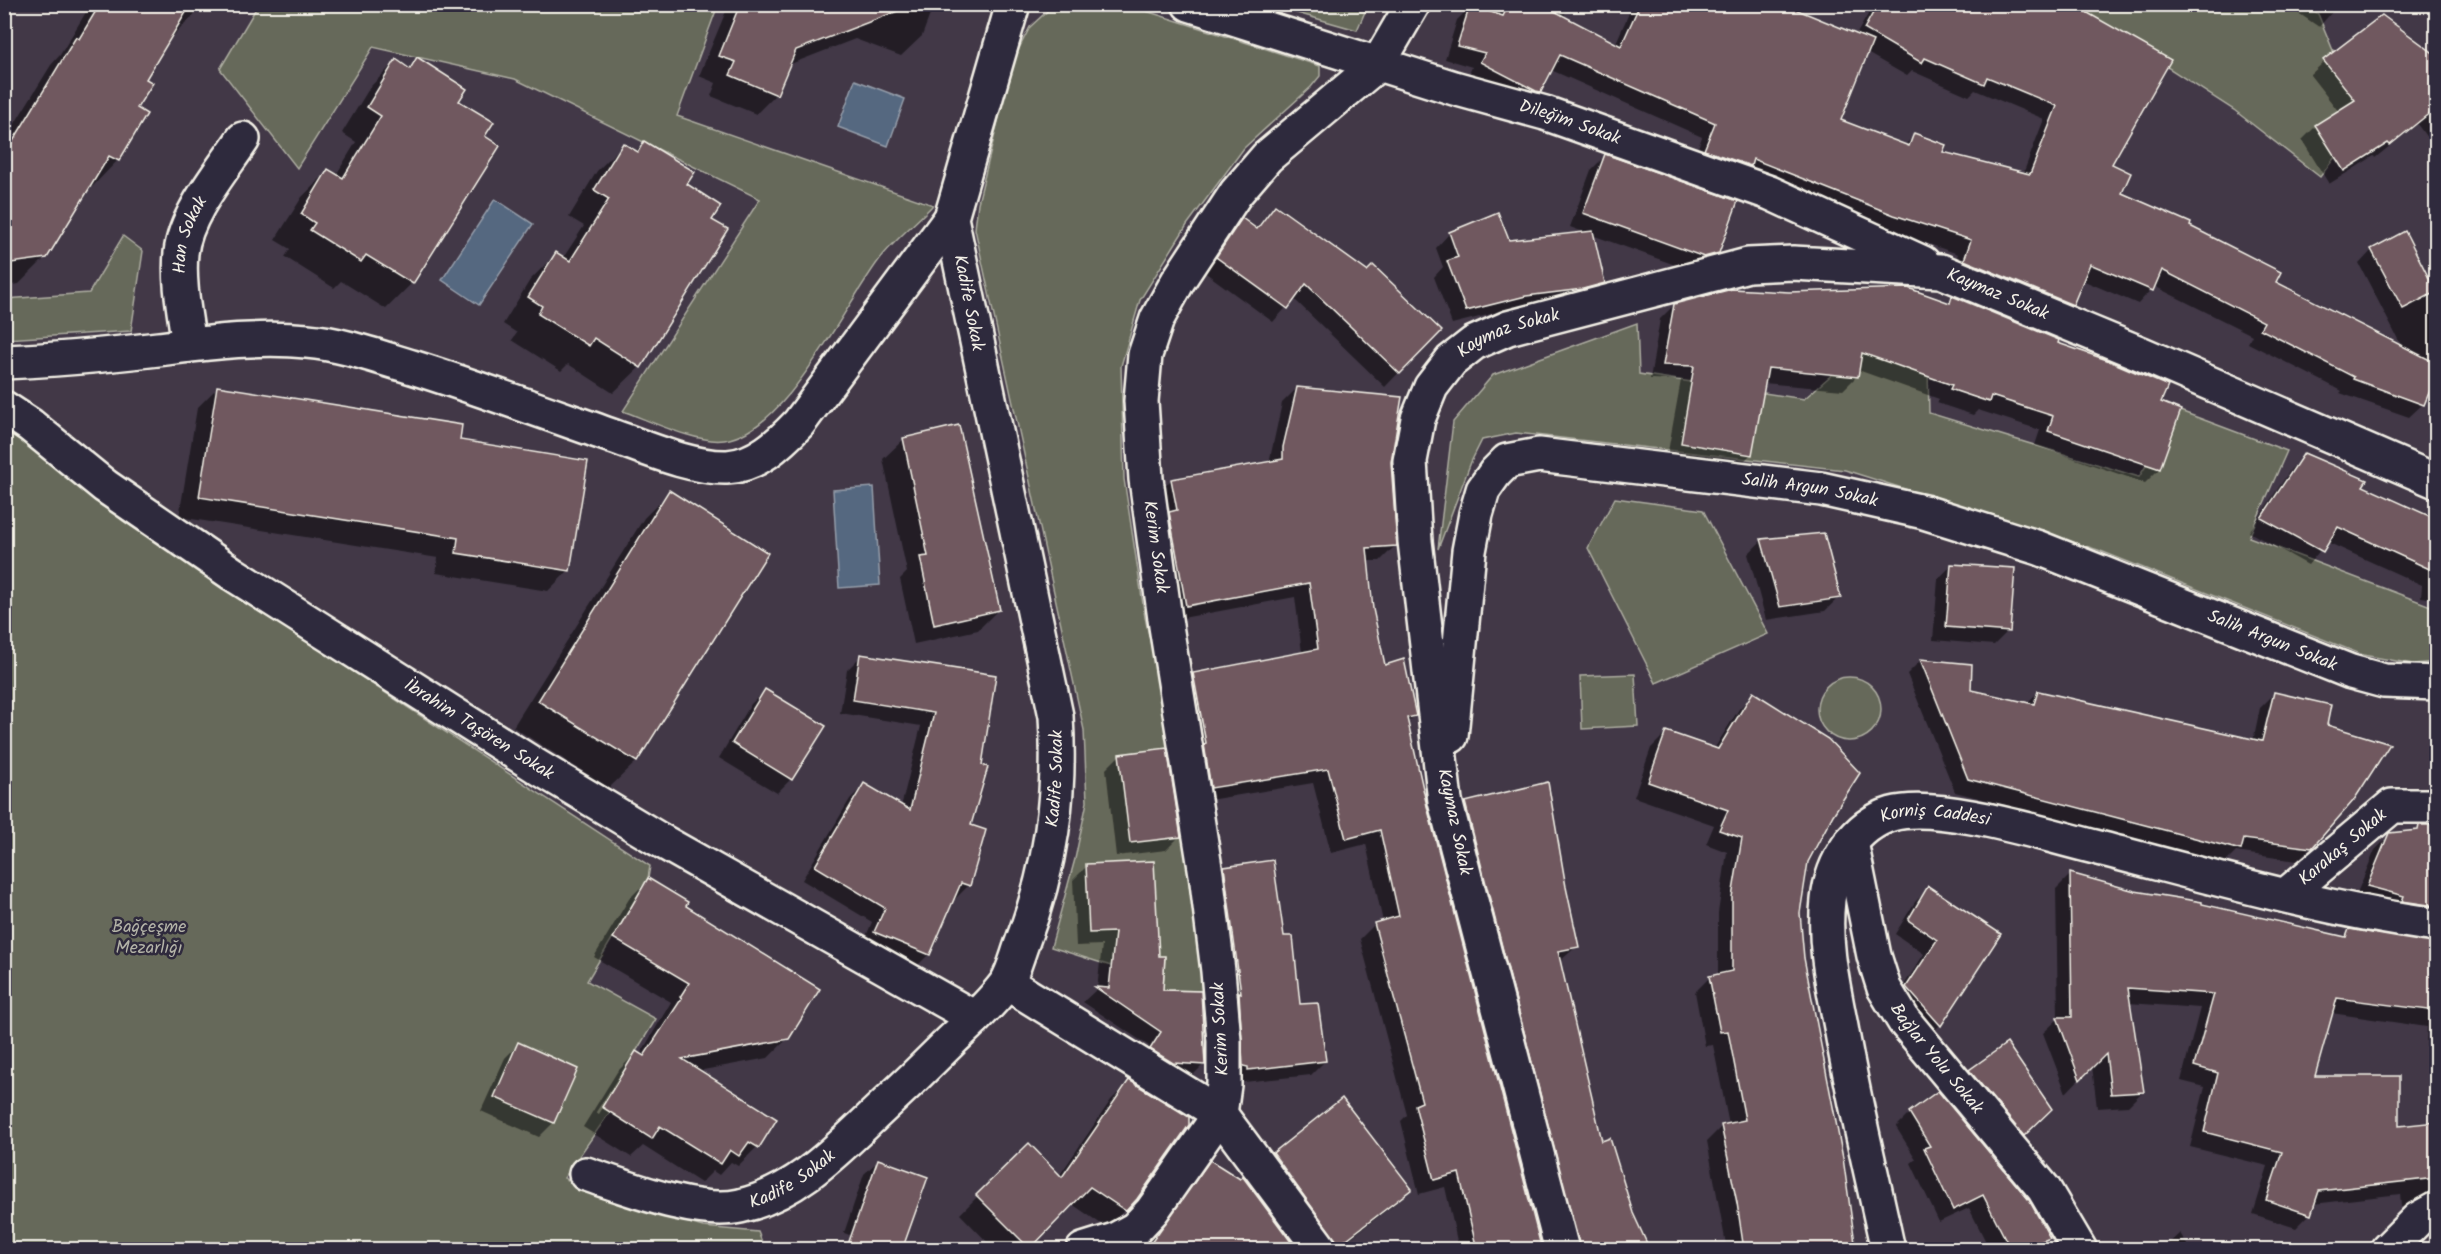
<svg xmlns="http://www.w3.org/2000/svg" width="2441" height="1254" font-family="Kalam,sans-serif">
	<rect width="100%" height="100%" fill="#423847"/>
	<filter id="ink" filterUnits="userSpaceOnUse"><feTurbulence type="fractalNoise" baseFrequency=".0167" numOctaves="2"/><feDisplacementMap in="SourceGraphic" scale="12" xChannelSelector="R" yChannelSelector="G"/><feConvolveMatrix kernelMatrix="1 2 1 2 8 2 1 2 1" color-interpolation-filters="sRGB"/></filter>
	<g filter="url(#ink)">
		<g fill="#66695a" stroke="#adada1" stroke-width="1.5">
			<path d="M258 5H718L677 116 933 205C916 223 894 240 879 260 843 308 786 432 724 440 698 444 648 420 623 411L760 199 515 79 373 47 297 168 220 69Z"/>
			<polygon points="1054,5 1127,5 1320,66 1320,76 1311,87 1244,148 1187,225 1140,300 1121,366 1124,479 1145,617 1173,747 1208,991 1163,990 1165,957 1113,955 1111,966 1051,947 1075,859 1087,802 1084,730 975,229 978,203 1013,60 1030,27"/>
			<polygon points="1269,5 1368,5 1357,30"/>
			<polygon points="2071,5 2307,5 2318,14 2362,121 2320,177 2234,110"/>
			<polygon points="123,236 143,251 131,331 5,339 5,299 89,293"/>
			<polygon points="1637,323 1639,374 1804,399 1859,351 1928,369 1929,413 2139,477 2180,411 2287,451 2249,537 2436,608 2436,662 2413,664 2363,655 2098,550 1845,470 1516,433 1482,440 1471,462 1438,549 1453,422 1493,375"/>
			<polygon points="4,425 106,503 123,521 650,866 648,878 587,981 656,1019 619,1079 628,1086 564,1178 608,1200 703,1227 758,1232 762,1242 761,1249 5,1249"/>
			<polygon points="1615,498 1703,510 1768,634 1656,683 1588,548"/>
			<polygon points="1635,674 1638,726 1582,729 1580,676"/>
			<circle cx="1849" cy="709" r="32"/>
		</g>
		<g fill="#556780" stroke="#959eaa" stroke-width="1.5">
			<polygon points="855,80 905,99 888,146 838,127"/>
			<polygon points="495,199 533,224 479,305 442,280"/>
			<polygon points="874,487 880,585 839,588 833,490"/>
		</g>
		<g fill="#0007" fill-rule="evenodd">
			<polygon points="91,4 200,4 193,16 167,42 144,79 118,160 92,187 90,185 46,257 19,284 4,286 4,141 51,65 60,55"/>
			<polygon points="729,4 934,4 922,36 901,56 855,39 788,65 776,94 756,114 711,96 716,83 699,76"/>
			<path d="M1497 4H1568L1564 18 1615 45 1633 4H1805L1801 14 1856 35 1874 4H2086L2082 12 2110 164 2120 194 2188 227 2274 282 2402 347 2359 264 2372 250 2404 233 2436 297V372L2423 404 2409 417 2340 393 2342 391 2248 343 2252 335 2154 286 2138 304 2082 280 2072 305 2059 318 1951 274 1958 254 1692 163 1702 137 1551 70 1540 92 1526 105 1468 76 1472 67 1445 59 1457 20 1471 6 1494 14ZM1867 53 1907 76 1912 71 1969 96 1975 90 2044 119 2023 174 1941 154 1915 135 1904 146 1839 121Z"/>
			<polygon points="2285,4 2339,4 2319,27"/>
			<polygon points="2382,17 2422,46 2436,65 2436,150 2417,124 2375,158 2374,156 2329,184 2302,140 2316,126 2339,112 2310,75 2324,62"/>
			<polygon points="417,59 457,102 483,137 412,283 386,309 341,281 334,288 285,257 290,249 275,240 302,197 329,170 336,175 356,142 342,133 370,87 396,61 408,69"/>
			<polygon points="644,142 685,185 710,220 640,367 613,393 568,364 561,371 512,340 517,333 503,324 530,280 556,254 563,258 584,226 569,217 597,171 623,145 635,152"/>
			<polygon points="1605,156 1717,252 1703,267 1689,270 1592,235 1604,283 1590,296 1568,302 1511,309 1452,324 1434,277 1443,267 1436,248 1449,234 1497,214 1508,242 1586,233 1570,227 1591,170"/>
			<polygon points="1275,206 1439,331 1385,387 1294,299 1273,322 1203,271 1228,234 1242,220 1255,229"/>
			<polygon points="1952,298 2056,344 2159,403 2159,469 2145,483 2035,445 2040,430 1978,410 1973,415 1937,403 1939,399 1858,370 1857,376 1843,390 1763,383 1751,454 1737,468 1667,457 1681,380 1650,379 1660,319 1674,305 1946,304"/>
			<polygon points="217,388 458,441 568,571 548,591 436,573 438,558 179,517 197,408"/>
			<polygon points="1297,388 1390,462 1395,546 1380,561 1367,561 1372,609 1384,667 1415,716 1407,723 1425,806 1541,1250 1459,1250 1445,1187 1419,1194 1401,1121 1407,1115 1360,939 1375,924 1383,922 1366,844 1331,853 1313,783 1197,802 1179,689 1194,674 1302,653 1295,597 1172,620 1156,495 1171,480 1269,463 1282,403"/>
			<polygon points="904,439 998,610 978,630 914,644 900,579 907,572 883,459"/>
			<polygon points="2305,455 2361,487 2428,516 2436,517 2436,599 2421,597 2422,585 2327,542 2308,565 2249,532 2291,469"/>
			<polygon points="670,492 766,553 636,762 609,788 513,727 644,518"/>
			<polygon points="1762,540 1839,597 1825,611 1766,620 1748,554"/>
			<polygon points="1952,565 2008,631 1994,645 1933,640 1938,579"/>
			<polygon points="861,656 994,677 969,826 969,885 955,899 953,898 929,954 915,968 862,946 872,922 802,880 850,799 864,785 901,807 921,726 840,713 847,670"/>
			<polygon points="1920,661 1971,666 1970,691 2026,704 2038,692 2253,741 2260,708 2274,694 2325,726 2311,847 2297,861 2236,852 2226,862 1955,792 1907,674"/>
			<polygon points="765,691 791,779 777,793 719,758 751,704"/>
			<polygon points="1754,694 1831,814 1806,861 1799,913 1803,958 1857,1250 1727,1250 1707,1141 1722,1126 1729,1125 1713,1045 1705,1046 1695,992 1710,977 1718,976 1718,913 1727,852 1706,844 1714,825 1634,797 1651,748 1666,733 1714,749 1739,709"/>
			<polygon points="1120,755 1179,837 1166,850 1116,856 1106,769"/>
			<polygon points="1465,803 1577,946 1559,962 1601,1142 1648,1250 1563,1250 1451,818"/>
			<polygon points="2436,829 2436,929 2354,900 2375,850 2390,835"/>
			<polygon points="1087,866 1157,958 1161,991 1204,1064 1190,1078 1137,1063 1149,1046 1083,1002 1097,989 1102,945 1076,946 1073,880"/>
			<polygon points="1225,868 1283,938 1299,1006 1325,1061 1311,1075 1235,1083 1211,882"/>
			<polygon points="2070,875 2135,892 2342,938 2350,931 2436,945 2436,1048 2426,1047 2427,1027 2331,1013 2313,1078 2398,1128 2436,1124 2436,1201 2434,1204 2401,1207 2400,1194 2313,1204 2310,1214 2296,1228 2253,1214 2268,1166 2190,1147 2205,1087 2181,1081 2200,1008 2128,1003 2143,1091 2128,1106 2097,1108 2092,1066 2066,1093 2043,1033 2058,1019 2056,889"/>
			<path d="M648 880 684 906 788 1038 768 1058 698 1071 757 1147 738 1166 731 1162 719 1175 713 1171 701 1183 643 1146 631 1157 583 1127 617 1072 636 1053 640 1055 671 1002 594 957 629 899ZM782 1038V1041L675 1061 674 1058ZM621 1073H624L599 1114 596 1112Z"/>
			<polygon points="1929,888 1999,934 1940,1025 1926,1039 1893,1002 1924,954 1895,934 1915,902"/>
			<polygon points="519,1044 553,1123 539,1137 481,1111 505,1058"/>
			<polygon points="1970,1071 2050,1109 2012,1147 1958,1083"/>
			<polygon points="1129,1082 1191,1120 1136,1198 1107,1228 1072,1204 1027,1250 995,1250 960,1214 1029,1145 1059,1176 1111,1100"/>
			<polygon points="1342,1100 1410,1189 1396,1203 1335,1250 1260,1168 1274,1154"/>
			<polygon points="1910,1113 2048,1238 2037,1250 1990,1250 1969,1208 1939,1222 1911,1163 1916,1159 1896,1127"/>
			<polygon points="878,1161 891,1250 844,1233 864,1174"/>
			<polygon points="1211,1162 1295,1250 1143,1248 1196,1177"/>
			<polygon points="2180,1233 2190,1250 2165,1250 2166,1246"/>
			<polygon points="2436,1236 2436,1250 2433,1250 2432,1241"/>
			<polygon points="763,1243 801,1250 757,1250"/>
		</g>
		<g fill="#6f595e" stroke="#f4f1e8" stroke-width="1.5">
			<polygon points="100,4 191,4 146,79 153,83 137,108 147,114 119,161 109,156 47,258 4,264 4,156 76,37 79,39"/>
			<polygon points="740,4 907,4 908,7 796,50 777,95 730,75 736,62 719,56"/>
			<polygon points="1509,4 1541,4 1621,46 1640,4 1783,4 1873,41 1841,120 1909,146 1914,133 1946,145 1943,152 2030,174 2057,106 1987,77 1984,84 1925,58 1922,63 1864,29 1878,4 2072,4 2171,60 2112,164 2131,173 2122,193 2191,223 2190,226 2281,272 2276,282 2436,363 2436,376 2424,405 2353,379 2354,377 2260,329 2264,322 2162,270 2153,291 2090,264 2073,305 1964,260 1971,240 1894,215 1753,159 1751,166 1704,150 1715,123 1560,55 1541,92 1536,91 1480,62 1485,53 1457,46 1470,5 1503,16"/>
			<polygon points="2382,15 2436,55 2436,108 2390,145 2388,143 2344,171 2315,125 2355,100 2323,60"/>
			<polygon points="417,57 467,89 459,101 494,122 485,136 500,146 413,284 366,255 361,262 310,230 315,223 301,214 328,169 343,178 381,116 367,107 396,59 410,69"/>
			<polygon points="644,141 695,172 687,184 721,206 712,220 728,229 641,368 594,338 589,346 538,314 542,306 528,297 556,252 570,261 609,199 594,190 623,143 638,152"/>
			<polygon points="1605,154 1738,201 1719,253 1704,257 1583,213"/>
			<polygon points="1275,205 1367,271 1373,265 1442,331 1400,374 1306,284 1288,309 1216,257 1242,218 1257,229"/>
			<polygon points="1498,212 1509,240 1593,231 1605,283 1583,289 1526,296 1466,311 1447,261 1458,257 1449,232"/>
			<polygon points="2405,231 2436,292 2403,309 2371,249"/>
			<polygon points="1908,288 1950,303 1952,296 2059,340 2058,343 2107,360 2168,386 2161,402 2181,410 2160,469 2048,431 2053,416 1991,396 1989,402 1950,389 1952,385 1862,353 1858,377 1768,368 1752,455 1681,443 1694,366 1663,365 1674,304 1732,289 1789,292"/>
			<polygon points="217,386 462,425 460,440 588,461 570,571 456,553 458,538 199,497"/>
			<polygon points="1297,387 1402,397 1391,462 1397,546 1367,548 1373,609 1385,665 1404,659 1416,716 1407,718 1427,806 1542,1250 1477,1250 1459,1173 1434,1180 1415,1105 1422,1102 1374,923 1399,916 1380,830 1346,839 1328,769 1211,788 1204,744 1206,743 1193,673 1318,649 1309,583 1186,606 1169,512 1177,510 1171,479 1283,459 1283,447"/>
			<polygon points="959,425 1000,610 934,625 920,557 928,556 903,438"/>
			<polygon points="2304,453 2367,480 2363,486 2436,519 2436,572 2338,527 2323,552 2261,518"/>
			<polygon points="669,490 768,553 637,762 538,701"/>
			<polygon points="1824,533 1841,598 1780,607 1761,539"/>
			<polygon points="1951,564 2015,568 2010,632 1946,627"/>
			<polygon points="860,654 996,675 982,765 988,767 971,825 986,830 970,886 961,883 930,955 874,932 885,908 815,866 864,783 910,810 934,713 853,700"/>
			<polygon points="1920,659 1972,664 1971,690 2034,704 2038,691 2262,741 2274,692 2331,705 2327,725 2390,744 2354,800 2312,848 2244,839 2241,850 1968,779"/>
			<polygon points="765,689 826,726 792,780 732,743"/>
			<polygon points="1753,692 1828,739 1860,773 1833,815 1808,862 1800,913 1804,958 1843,1158 1856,1250 1744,1250 1737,1203 1721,1125 1745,1120 1728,1031 1720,1032 1709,976 1732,971 1732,897 1742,838 1719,830 1728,810 1648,782 1666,731 1718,749"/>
			<polygon points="1167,748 1181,837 1130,843 1119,754"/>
			<polygon points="1548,782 1566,887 1579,947 1558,951 1602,1141 1610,1138 1633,1213 1650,1250 1580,1250 1465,802"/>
			<polygon points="2419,825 2436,825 2436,906 2402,901 2404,896 2367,886 2389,833 2418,830"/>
			<polygon points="1273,860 1284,936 1293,936 1300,1004 1318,1003 1326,1061 1248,1070 1248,1067 1243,1066 1239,992 1241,993 1224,867"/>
			<polygon points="1154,861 1159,956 1165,956 1163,990 1201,991 1205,1065 1173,1063 1150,1049 1161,1032 1095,987 1109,988 1115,932 1089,933 1086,864"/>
			<polygon points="2070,873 2135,891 2202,902 2202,904 2346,937 2349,929 2436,943 2436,1011 2337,998 2315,1076 2399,1076 2399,1126 2436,1122 2436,1178 2319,1191 2311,1215 2266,1200 2282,1152 2204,1132 2218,1073 2194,1066 2214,994 2128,988 2144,1092 2111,1094 2106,1054 2080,1080 2057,1017 2072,1017"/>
			<polygon points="648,878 688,902 686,906 820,989 789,1039 682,1059 777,1119 759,1148 749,1142 739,1156 730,1150 721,1164 660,1126 652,1139 602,1107 636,1051 644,1056 682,998 680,997 689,983 613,938"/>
			<polygon points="1928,886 2001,934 1941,1026 1906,987 1937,940 1908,920"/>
			<polygon points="518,1042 578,1069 554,1123 494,1097"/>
			<polygon points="2007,1043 2052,1109 2024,1136 1969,1070"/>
			<polygon points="1129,1080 1189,1117 1189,1125 1137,1199 1126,1211 1090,1187 1030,1249 976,1195 1029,1143 1062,1177"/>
			<polygon points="1938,1091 2029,1200 2050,1238 2020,1250 2011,1250 1983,1195 1953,1210 1924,1148 1930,1146 1909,1112"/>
			<polygon points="1342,1098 1412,1189 1339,1245 1273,1153"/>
			<polygon points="878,1159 928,1177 902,1250 846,1250"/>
			<polygon points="1210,1160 1240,1179 1243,1177 1297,1250 1146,1250"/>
		</g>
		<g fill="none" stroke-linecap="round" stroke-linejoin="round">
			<g stroke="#f4f1e8" stroke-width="38">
				<g id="minor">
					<path id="s1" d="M1189 4 1454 88 1545 113 1770 193 1923 263"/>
					<path id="s2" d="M189 345C185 315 178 283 181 253 185 214 222 171 243 139"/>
					<path d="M4 362C56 360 107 355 158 349 207 343 257 336 307 341 343 344 378 357 412 367 479 388 544 412 609 435 644 447 690 468 727 467 756 466 780 443 799 423L951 218"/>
					<path id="s3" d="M4 408 30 425 105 486 233 574 536 766 658 839 975 1018"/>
					<path id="s4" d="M1451 736 1469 551 1476 514 1483 490 1495 473 1507 461 1539 455 1821 489 1924 512 2039 548 2351 672 2384 681 2436 683"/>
					<path id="s5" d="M1851 842 1874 956 1884 988 1904 1021 2044 1189 2080 1250"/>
					<path id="s6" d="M2286 895 2392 806H2436"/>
					<polyline points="1007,983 1220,1114 1321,1250"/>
					<path id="s7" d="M586 1174C626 1187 698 1216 740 1206 794 1194 834 1153 873 1116 900 1091 926 1066 952 1040 970 1023 990 1005 1005 985 1013 974 1017 956 1022 943 1051 867 1061 797 1056 716L951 218 1013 4"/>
					<polyline points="1083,1250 1115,1240 1135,1229 1152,1211 1220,1114 1224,1085 1224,1041 1218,971 1206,874 1166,626 1146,479 1141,401 1145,355 1157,319 1178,281 1236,193 1267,157 1378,64 1413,4"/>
					<path id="s8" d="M1562 1250 1445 801 1415 541 1410 461 1418 419 1431 387 1451 361 1474 343 1508 328 1748 265 1793 263 1941 271 2142 354 2436 481"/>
					<polyline points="2387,1250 2418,1219 2436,1209"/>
				</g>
			</g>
			<g stroke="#f4f1e8" stroke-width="38">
				<g id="secondary">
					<path id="s9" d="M1888 1250C1872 1175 1854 1102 1841 1027 1833 985 1823 943 1828 900 1832 862 1855 825 1892 814 1938 801 2046 835 2095 847 2208 876 2321 909 2436 925"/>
				</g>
			</g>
			<use href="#minor" stroke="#2f2a3d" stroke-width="33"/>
			<use href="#secondary" stroke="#2f2a3d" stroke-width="33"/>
		</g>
	</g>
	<g text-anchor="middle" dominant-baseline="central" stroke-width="5" stroke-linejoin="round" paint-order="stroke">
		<g font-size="18" fill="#f4f1e8" stroke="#2f2a3d">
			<text stroke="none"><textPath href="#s1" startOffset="399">Dileğim Sokak</textPath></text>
			<text stroke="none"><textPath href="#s2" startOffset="112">Han Sokak</textPath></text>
			<text stroke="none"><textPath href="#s8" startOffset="1485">Kaymaz Sokak</textPath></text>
			<text transform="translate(968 303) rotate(79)">Kadife Sokak</text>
			<text stroke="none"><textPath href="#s8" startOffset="981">Kaymaz Sokak</textPath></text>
			<text stroke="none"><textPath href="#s4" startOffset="592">Salih Argun Sokak</textPath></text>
			<text transform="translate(1155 547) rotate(82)">Kerim Sokak</text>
			<text stroke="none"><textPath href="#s4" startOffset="1080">Salih Argun Sokak</textPath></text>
			<text stroke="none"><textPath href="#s3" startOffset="574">İbrahim Taşören Sokak</textPath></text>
			<text stroke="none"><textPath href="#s7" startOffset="722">Kadife Sokak</textPath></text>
			<text transform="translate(1454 822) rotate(78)">Kaymaz Sokak</text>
			<text stroke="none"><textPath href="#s9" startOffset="513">Korniş Caddesi</textPath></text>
			<text stroke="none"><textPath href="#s6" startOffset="74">Karakaş Sokak</textPath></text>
			<text transform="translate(1221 1029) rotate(-93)">Kerim Sokak</text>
			<text stroke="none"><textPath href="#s5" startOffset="238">Bağlar Yolu Sokak</textPath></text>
			<text stroke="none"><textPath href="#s7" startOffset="218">Kadife Sokak</textPath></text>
		</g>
		<g font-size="18" fill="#b4b4a8" stroke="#2f2a3d">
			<text x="149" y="927">Bağçeşme<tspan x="149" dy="21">Mezarlığı</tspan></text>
		</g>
	</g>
	<rect width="2441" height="1254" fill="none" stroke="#2f2a3d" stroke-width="24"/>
	<rect x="12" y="12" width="2417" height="1230" fill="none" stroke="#f4f1e8" stroke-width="2" filter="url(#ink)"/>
</svg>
